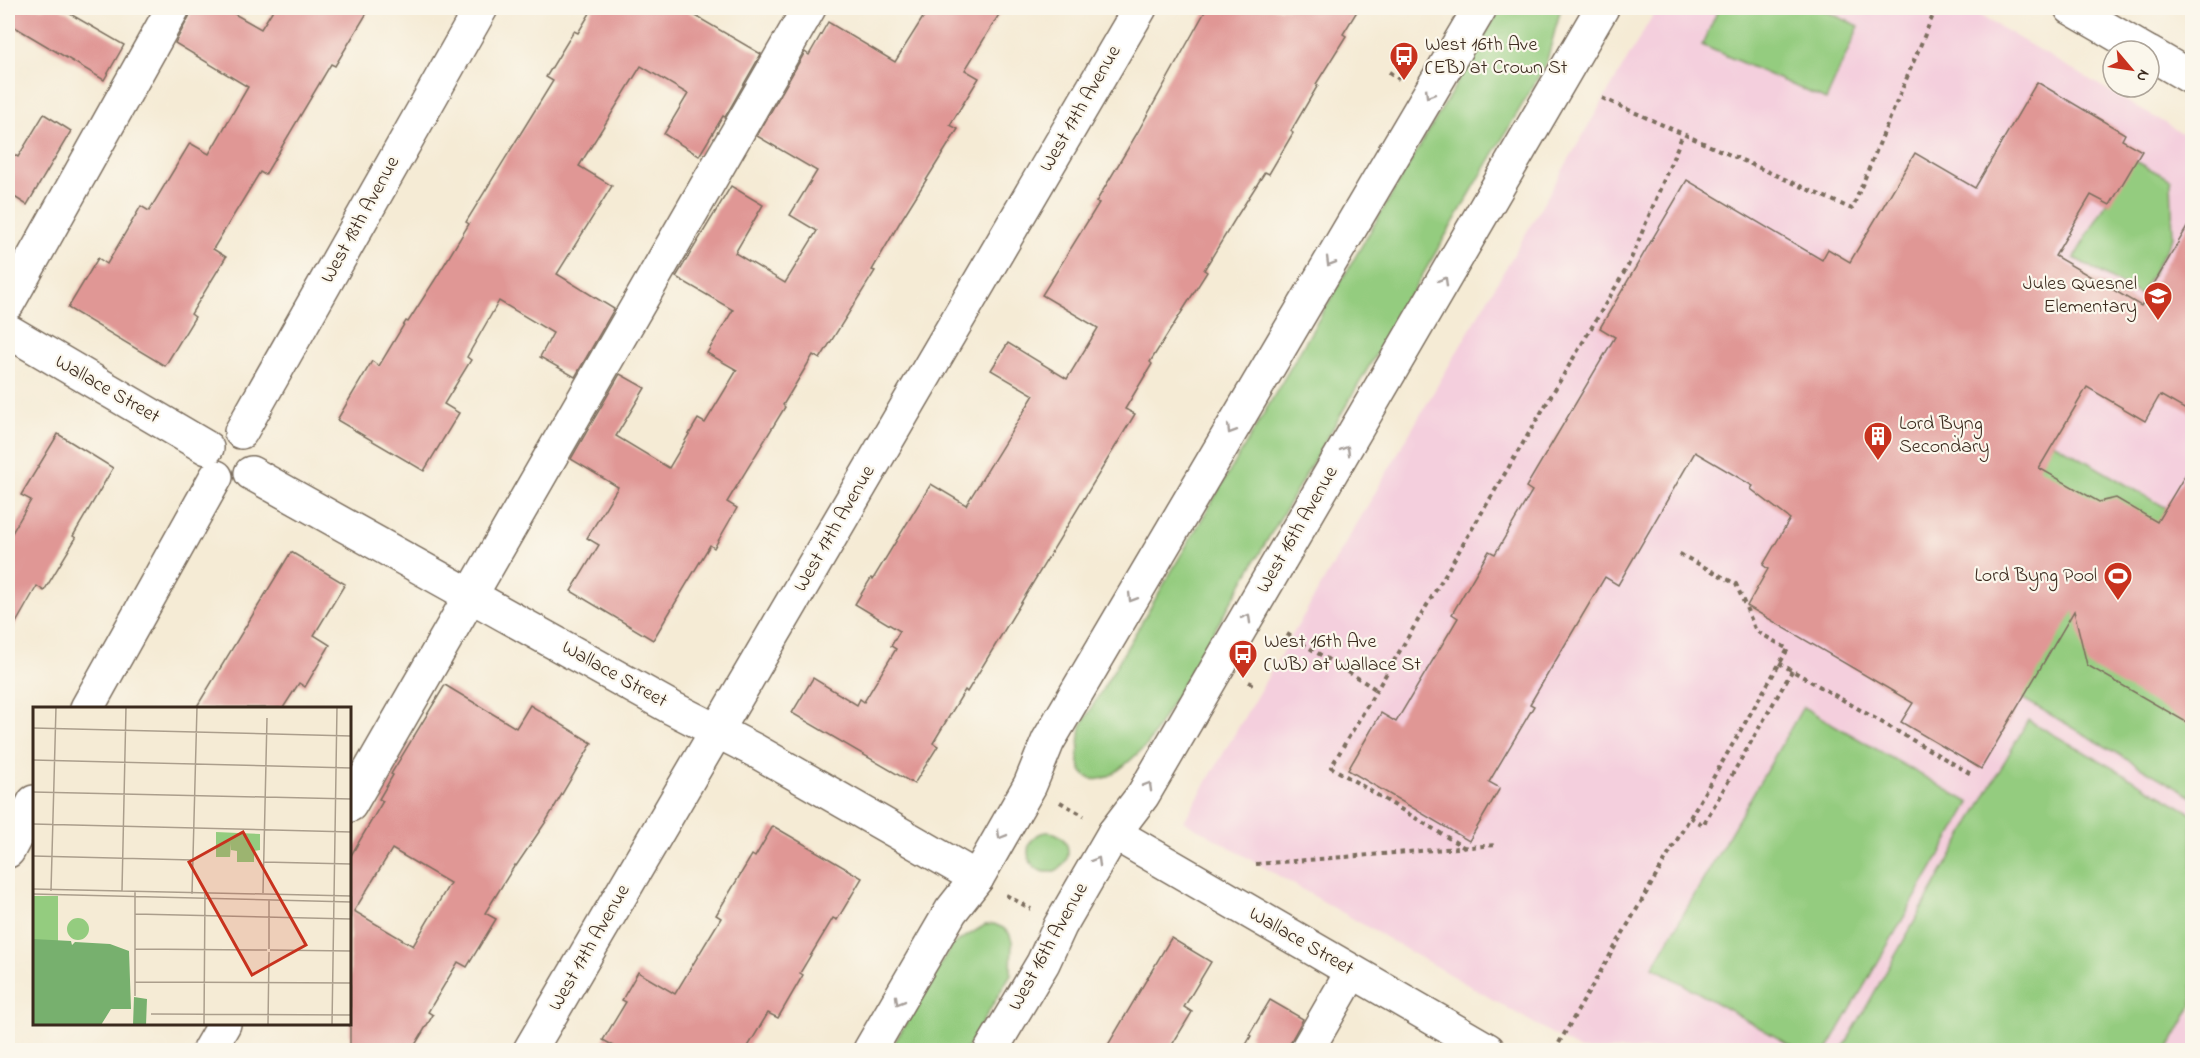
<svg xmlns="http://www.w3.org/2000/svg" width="2200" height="1058" font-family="'Indie Flower',sans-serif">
	<rect width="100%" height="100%" fill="#fbf7ec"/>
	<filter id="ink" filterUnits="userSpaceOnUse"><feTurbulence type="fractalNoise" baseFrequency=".0167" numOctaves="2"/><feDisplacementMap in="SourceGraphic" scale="12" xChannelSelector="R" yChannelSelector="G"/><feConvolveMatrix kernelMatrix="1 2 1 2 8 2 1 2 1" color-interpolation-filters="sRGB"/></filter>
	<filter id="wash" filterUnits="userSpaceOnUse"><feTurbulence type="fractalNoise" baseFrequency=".008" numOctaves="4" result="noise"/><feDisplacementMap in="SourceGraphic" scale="24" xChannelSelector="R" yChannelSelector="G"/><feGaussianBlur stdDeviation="1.35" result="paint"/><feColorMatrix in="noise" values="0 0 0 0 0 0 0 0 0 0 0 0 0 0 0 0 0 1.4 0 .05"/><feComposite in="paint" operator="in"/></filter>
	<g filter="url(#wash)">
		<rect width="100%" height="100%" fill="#f5ebd5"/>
		<polygon fill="#f4cfdd" points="1657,8 1967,8 2192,139 2192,523 1935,646 2192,797 2192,1047 2191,1050 1580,1050 1184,821"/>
		<g fill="#94cc7f" stroke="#687b4e" stroke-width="1.5">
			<path d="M1506 8H1561L1546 64 1148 744C1134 756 1105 790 1086 776 1082 773 1080 769 1079 764 1077 753 1080 738 1081 726L1496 16Z"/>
			<polygon points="1719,8 1818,8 1859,26 1826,100 1702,45"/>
			<polygon points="2132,159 2171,180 2173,237 2140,295 2074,258"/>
			<polygon points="2053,442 2192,523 2192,797 1934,647"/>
			<polygon points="1803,707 1970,803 1827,1050 1799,1050 1653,967"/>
			<polygon points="2028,720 2192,813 2192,1006 2168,1050 1842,1050"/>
			<circle cx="1048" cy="852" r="20"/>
			<polygon points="994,924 1003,928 1009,933 1012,941 1011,974 966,1050 890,1050 952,945 985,925"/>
		</g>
		<g id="blocks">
			<g fill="#e09795" fill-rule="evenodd">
				<polygon points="8,8 60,8 124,45 104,80 8,23"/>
				<polygon points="192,8 224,8 261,29 274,8 370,8 335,66 331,64 265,175 260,172 213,249 226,257 191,314 195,317 165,366 68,308 98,258 107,264 141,206 149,211 190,143 209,154 248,87 175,43 189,17"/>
				<polygon points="593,8 682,8 761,54 725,117 723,116 699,156 664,134 688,94 641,66 579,166 612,186 557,274 614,309 575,377 540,357 553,333 499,301 467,357 471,360 444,404 459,413 424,471 337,420 372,361 379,366 406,321 408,322 438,275 469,224 466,222 553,81 546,77 574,31 578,33"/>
				<polygon points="929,8 1003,8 965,70 979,78 950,125 958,129 900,222 872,270 875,271 820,359 813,355 783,405 785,407 727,502 737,508 714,548 710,545 653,640 571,591 599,545 587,538 618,487 571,459 620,374 645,388 616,436 669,468 698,419 705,423 737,370 707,353 733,310 676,277 731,186 763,205 735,253 785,283 817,231 790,215 817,171 757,136 805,52 809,55 828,22 895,62"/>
				<polygon points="1207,8 1359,8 1343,34 1346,36 1316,84 1318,85 1291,131 1293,133 1269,174 1265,172 1237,216 1204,270 1207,272 1150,362 1152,364 1125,409 1135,414 967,692 965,690 933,743 938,746 914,784 792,713 813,678 857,705 860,699 864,702 896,649 891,646 900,631 855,604 871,578 873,579 931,484 966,505 1034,395 991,370 1008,343 1067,379 1098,328 1042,295 1099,203 1096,202 1136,135"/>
				<polygon points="2037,82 2125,134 2122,140 2142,151 2110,205 2091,195 2055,256 2141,306 2193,217 2193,414 2160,395 2145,421 2087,387 2039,468 2099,502 2116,498 2157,522 2193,462 2193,726 2087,665 2074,611 1981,769 1901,722 1913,703 1747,606 1768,569 1763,565 1790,519 1751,489 1753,486 1695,452 1618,585 1605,577 1530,704 1534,706 1489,782 1500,788 1469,841 1348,770 1381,713 1396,722 1458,618 1452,614 1489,551 1495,554 1532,491 1526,487 1615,337 1600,328 1687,180 1822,260 1828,249 1850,262 1915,153 1975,188"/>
				<polygon points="44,114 71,131 27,205 8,193 8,151 18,157"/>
				<polygon points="58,434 113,468 73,536 76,538 44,591 37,586 8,637 8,540 31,500 21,495"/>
				<polygon points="291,552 345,584 314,635 330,645 305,687 299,683 283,708 196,708"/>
				<path d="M445 685 516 728 530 705 592 743 545 823 516 866 515 865 485 913 496 919 467 967 458 962 428 1012 433 1015 412 1050H350V857L383 801 379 799 393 775 391 774ZM392 849 450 883 413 946 354 911Z"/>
				<polygon points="773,826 862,878 837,920 833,918 800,973 803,975 778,1018 768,1013 746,1050 621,1050 603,1040 626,1002 622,1000 638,972 675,994 721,918 716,915 752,855 755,857"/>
				<polygon points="1171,938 1211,962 1184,1007 1192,1012 1169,1050 1105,1050"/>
				<polygon points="1270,1000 1303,1019 1291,1041 1288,1050 1243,1050 1251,1036 1249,1035"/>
			</g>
		</g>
	</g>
	<g filter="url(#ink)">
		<use href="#blocks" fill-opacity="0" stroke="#7c6e5e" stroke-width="1.5"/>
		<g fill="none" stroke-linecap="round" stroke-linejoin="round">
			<g stroke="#7c6e5e" stroke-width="36">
				<g id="minor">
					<polyline points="2071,8 2145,51"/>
					<polyline points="2149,53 2192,78"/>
					<polyline points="8,303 173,8"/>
					<polyline points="8,331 207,448"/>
					<polyline points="241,432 481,8"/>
					<polyline points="251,473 672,708 756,751 977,878"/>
					<polyline points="87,708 216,477"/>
					<polyline points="350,805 809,8"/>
					<polyline points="1114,833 1488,1050"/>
					<polyline points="8,851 34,802"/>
					<polyline points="209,1050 224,1024"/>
					<polyline points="530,1050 1140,8"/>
					<polyline points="1307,1050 1352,972"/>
				</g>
			</g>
			<g stroke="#7c6e5e" stroke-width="36">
				<g id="major">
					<polyline points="870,1050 951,911 977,878 1030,785 1048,741 1480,8"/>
					<polyline points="991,1050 1043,963 1060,926 1114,833 1143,795 1602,8"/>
				</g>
			</g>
			<g stroke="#7c6e5e" stroke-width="4" stroke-dasharray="4.5 4.5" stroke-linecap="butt">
				<polyline points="1389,72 1399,79"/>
				<polyline points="1602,98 1852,209 1936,8"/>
				<polyline points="1287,634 1377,690"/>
				<polyline points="1779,663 1971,774"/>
				<polyline points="1249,682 1257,686"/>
				<polyline points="1060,802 1084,816"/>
				<polyline points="1690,817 1703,825 1792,671"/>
				<polyline points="1465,848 1331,767 1628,266 1683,134"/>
				<polyline points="1256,864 1496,845"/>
				<polyline points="1006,895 1031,909"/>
				<polyline points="1559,1043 1788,649 1756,631 1736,584 1676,552"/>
			</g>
			<use href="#minor" stroke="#fff" stroke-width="33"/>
			<use href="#major" stroke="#fff" stroke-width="33"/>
		</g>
		<defs><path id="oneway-chevron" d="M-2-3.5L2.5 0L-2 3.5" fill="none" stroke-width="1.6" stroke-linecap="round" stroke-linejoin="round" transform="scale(1.5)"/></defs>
		<g stroke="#a79f9a">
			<use href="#oneway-chevron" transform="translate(1429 94) rotate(121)"/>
			<use href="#oneway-chevron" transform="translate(1330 262) rotate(121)"/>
			<use href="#oneway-chevron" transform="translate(1444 281) rotate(-60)"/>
			<use href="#oneway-chevron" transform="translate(1231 430) rotate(121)"/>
			<use href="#oneway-chevron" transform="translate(1346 450) rotate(-60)"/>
			<use href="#oneway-chevron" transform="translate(1132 598) rotate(121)"/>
			<use href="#oneway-chevron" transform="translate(1247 618) rotate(-60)"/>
			<use href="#oneway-chevron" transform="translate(1148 786) rotate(-60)"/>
			<use href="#oneway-chevron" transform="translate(1001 835) rotate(120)"/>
			<use href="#oneway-chevron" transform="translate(1097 861) rotate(-60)"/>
			<use href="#oneway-chevron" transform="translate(899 1001) rotate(120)"/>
		</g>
	</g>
	<defs>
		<g id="bus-pin" transform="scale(1.5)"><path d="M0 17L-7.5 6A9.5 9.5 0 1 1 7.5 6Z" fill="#c8321e" stroke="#fbf7ec"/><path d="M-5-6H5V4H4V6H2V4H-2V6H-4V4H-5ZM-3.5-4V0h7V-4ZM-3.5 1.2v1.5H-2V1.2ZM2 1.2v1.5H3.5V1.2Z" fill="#fff"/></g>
		<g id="school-pin" transform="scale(1.5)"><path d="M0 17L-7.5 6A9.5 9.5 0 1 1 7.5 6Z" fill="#c8321e" stroke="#fbf7ec"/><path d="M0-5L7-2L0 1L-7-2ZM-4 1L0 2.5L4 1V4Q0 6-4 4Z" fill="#fff"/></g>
		<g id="building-pin" transform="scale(1.5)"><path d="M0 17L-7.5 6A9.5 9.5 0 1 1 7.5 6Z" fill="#c8321e" stroke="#fbf7ec"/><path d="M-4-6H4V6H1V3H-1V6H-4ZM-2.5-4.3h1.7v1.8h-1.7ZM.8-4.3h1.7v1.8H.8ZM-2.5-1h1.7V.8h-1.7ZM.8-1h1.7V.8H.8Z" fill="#fff"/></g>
		<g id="stadium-pin" transform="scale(1.5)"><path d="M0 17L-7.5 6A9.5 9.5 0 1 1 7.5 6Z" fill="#c8321e" stroke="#fbf7ec"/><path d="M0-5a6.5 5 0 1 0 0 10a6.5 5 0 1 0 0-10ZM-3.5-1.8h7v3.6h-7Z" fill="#fff"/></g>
	</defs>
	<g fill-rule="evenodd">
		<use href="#bus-pin" x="1404" y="56"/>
		<use href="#school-pin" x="2158" y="296"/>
		<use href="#building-pin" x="1878" y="436"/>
		<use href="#stadium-pin" x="2118" y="576"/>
		<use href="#bus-pin" x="1243" y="654"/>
	</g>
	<g text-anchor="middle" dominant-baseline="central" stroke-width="4.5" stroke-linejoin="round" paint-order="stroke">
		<g font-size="20" fill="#3b2a1e" stroke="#fbf7ec" text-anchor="start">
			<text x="1425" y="45">West 16th Ave<tspan x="1425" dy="23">(EB) at Crown St</tspan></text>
			<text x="2137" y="284" text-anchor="end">Jules Quesnel<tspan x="2137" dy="23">Elementary</tspan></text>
			<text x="1899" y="424">Lord Byng<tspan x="1899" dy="23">Secondary</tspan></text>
			<text x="2097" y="576" text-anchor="end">Lord Byng Pool</text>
			<text x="1264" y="642">West 16th Ave<tspan x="1264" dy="23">(WB) at Wallace St</tspan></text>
		</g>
		<g font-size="20" fill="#3b2a1e" stroke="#fbf7ec">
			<text transform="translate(1081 109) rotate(-60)">West 17th Avenue</text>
			<text transform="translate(361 220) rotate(-61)">West 18th Avenue</text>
			<text transform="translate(107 390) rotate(30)">Wallace Street</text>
			<text transform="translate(835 529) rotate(-60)">West 17th Avenue</text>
			<text transform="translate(1298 530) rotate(-60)">West 16th Avenue</text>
			<text transform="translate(614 675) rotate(29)">Wallace Street</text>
			<text transform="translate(1301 942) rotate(30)">Wallace Street</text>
			<text transform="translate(1049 947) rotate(-61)">West 16th Avenue</text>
			<text transform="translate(590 948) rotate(-60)">West 17th Avenue</text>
		</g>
	</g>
	<g transform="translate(33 707)">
		<rect width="318" height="318" fill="#f5ebd5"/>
		<path d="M183 125 227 127V143L221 144V155H204V144L198 143V136L197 150H183ZM0 189H25V238L0 237ZM34 222a11 11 0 1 1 22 0a11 11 0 1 1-22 0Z" fill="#94cc7f"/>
		<path d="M0 232 38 234 39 238 42 235 77 237 96 244 98 302H78L68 318H0ZM101 290 114 292 113 318H100Z" fill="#77b06e"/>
		<path fill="none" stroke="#ab9e8c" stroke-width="1.5" d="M0 21 318 29M0 53 318 61M0 85 318 92M0 117 318 125M0 149 160 153M230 155 318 157M0 182 318 189M18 184 23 0M89 184 93 0M230 186 234 11M0 187 318 195M159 187 164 0M102 207 318 212M102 242 234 243M236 242V193M237 243 318 244M102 275 318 276M102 289V184M118 307 318 308M171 318 172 185M235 318 236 245M299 318 304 0"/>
		<path fill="#c8321e" fill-opacity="0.15" stroke="#c8321e" stroke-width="3" d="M210 125 273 238 219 268 156 155Z"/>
		<rect width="318" height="318" fill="none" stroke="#3b2a1e" stroke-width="3"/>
	</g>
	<rect width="2200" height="1058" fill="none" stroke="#fbf7ec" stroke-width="30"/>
	<g transform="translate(2131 69) rotate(119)"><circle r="28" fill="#fbf7ec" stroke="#aea59a" stroke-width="1.5"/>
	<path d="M0-4.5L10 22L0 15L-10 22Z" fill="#c8321e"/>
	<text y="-9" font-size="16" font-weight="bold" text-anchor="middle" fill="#3b2a1e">N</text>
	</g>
</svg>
